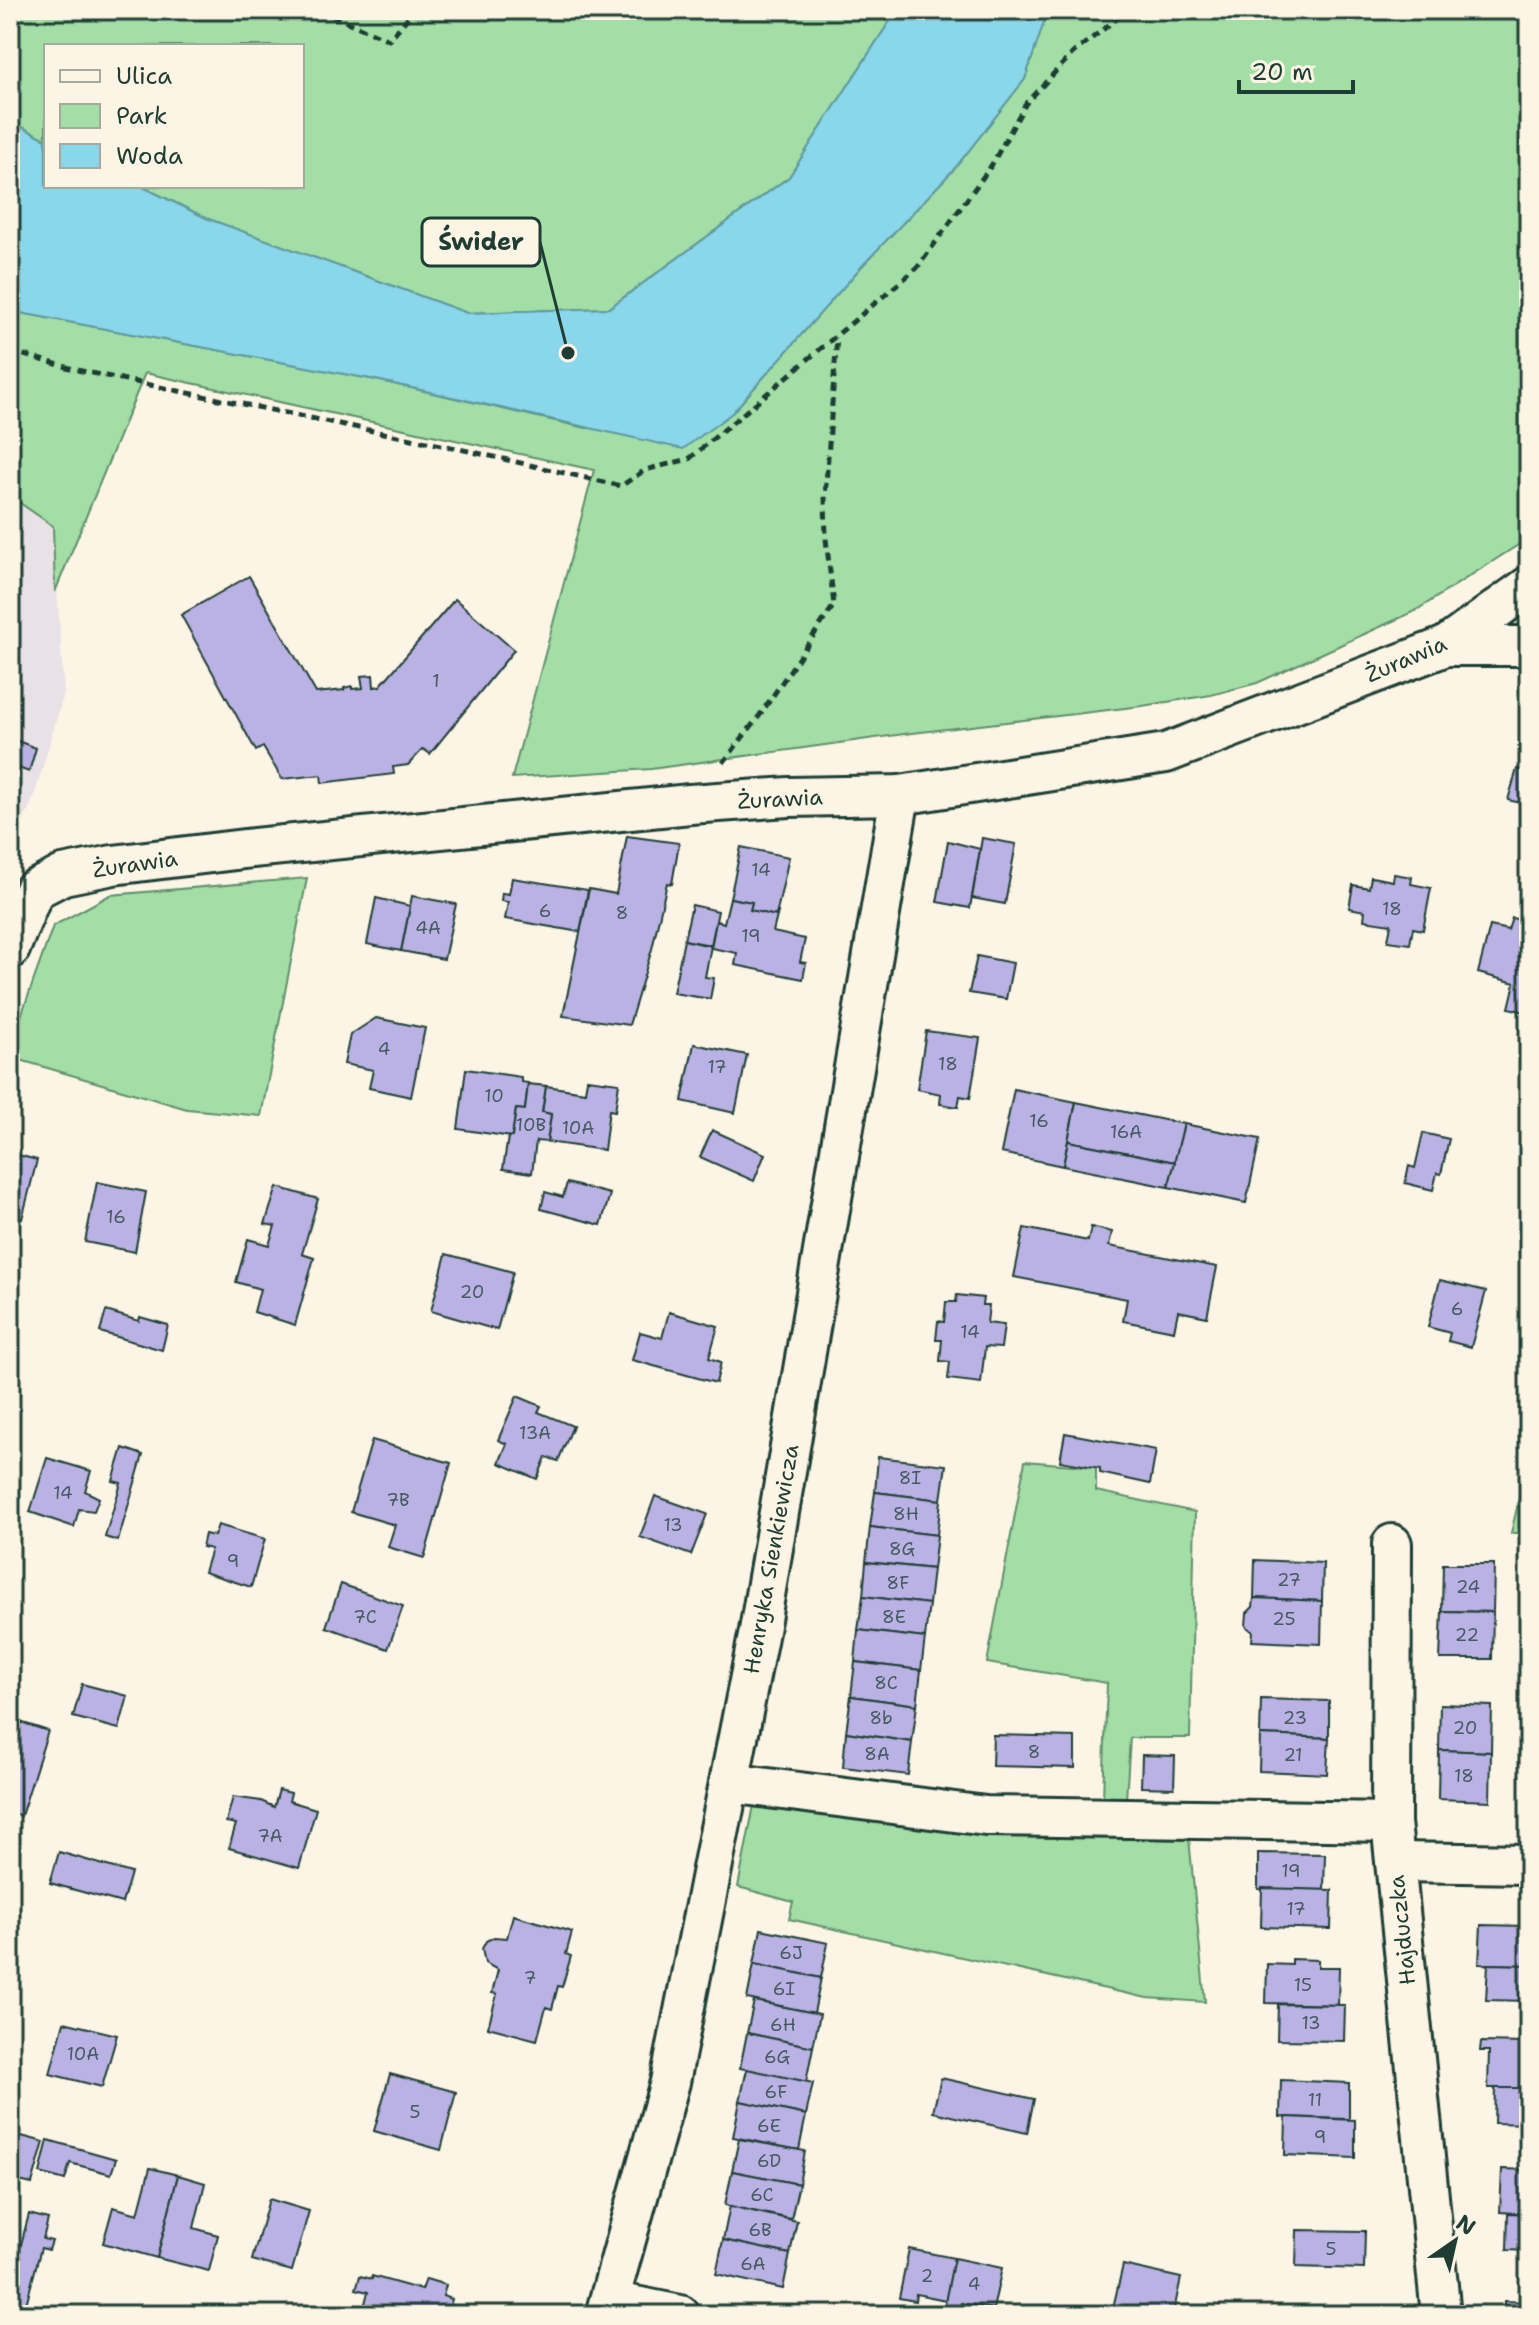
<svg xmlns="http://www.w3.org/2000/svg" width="1539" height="2325" font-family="'Shantell Sans',sans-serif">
	<rect width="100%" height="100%" fill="#fcf5e5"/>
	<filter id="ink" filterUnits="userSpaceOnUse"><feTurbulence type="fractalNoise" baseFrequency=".0125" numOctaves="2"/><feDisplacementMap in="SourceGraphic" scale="16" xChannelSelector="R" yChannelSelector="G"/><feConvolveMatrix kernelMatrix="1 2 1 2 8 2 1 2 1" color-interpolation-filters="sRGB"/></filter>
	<g filter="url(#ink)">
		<polygon fill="#e8e1e5" points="10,496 53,526 64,693 34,797 10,852"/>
		<g fill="#a2dea5" stroke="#608e6c" stroke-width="2">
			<polygon points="10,10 897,10 789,177 609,308 467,313 206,218 141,186 302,186 302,46 46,46 46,139 10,121"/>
			<polygon points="1048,10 1529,10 1529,538 1415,611 1257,683 1211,695 1142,706 904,734 651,769 512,778 594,470 145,373 55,592 53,526 10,496 10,311 376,380 586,428 732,413 862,266 955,168 1025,79"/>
			<polygon points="307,878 261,1116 187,1109 10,1057 10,1047 53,926 110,895"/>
			<polygon points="1529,1457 1529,1533 1511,1533"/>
			<polygon points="1025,1461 1096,1467 1096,1491 1195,1512 1190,1738 1130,1738 1126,1800 1103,1799 1107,1683 987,1663"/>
			<polygon points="754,1805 1189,1838 1205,2002 1147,1998 789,1919 793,1902 738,1887"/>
		</g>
		<polygon fill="#8ad6ea" stroke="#5f99a1" stroke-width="2" points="897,10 1048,10 1025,79 955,168 862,266 732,413 683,449 376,380 10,311 10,121 46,139 46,186 141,186 206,218 467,313 609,308 789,177"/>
		<g fill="#bab2e4" stroke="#1f3d34" stroke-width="2">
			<polygon points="249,576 316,693 344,690 344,688 352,686 352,689 363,688 361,676 373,675 374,687 380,686 455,599 514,650 430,754 423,749 408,765 393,767 394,774 322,783 321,775 282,779 263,747 256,751 181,615"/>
			<polygon points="10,738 36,748 29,772 10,765"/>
			<polygon points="1517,769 1529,772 1529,805 1508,800"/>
			<polygon points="627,836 679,843 672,884 667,883 652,949 629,1025 563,1016 589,889 616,894"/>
			<polygon points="982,838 1016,844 1005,904 972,898"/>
			<polygon points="948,841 980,849 970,908 937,902"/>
			<polygon points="741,847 789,857 776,916 750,910 752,902 730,898"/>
			<polygon points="1394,874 1412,877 1411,884 1431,888 1423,930 1413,928 1410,944 1388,941 1391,924 1364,920 1365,911 1349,908 1353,885 1369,888 1371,877 1393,881"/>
			<polygon points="512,878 588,890 580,932 505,919 508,902 501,901 502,893 509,894"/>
			<polygon points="412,896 456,904 444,959 401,951"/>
			<polygon points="376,898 410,906 401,951 367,944"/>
			<polygon points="730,898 752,902 750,910 776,916 777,912 778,912 773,932 805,939 800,962 806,963 803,979 735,965 737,953 711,948 716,921 724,923"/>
			<polygon points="692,905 718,911 711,945 684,940"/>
			<polygon points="1512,918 1529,922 1529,1013 1509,1008 1515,983 1478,973 1490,926 1508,930"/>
			<polygon points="684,940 711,946 705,977 714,978 710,999 673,993"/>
			<polygon points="977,956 1013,963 1006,999 969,993"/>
			<polygon points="376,1018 425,1028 411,1097 369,1088 373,1070 344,1064 350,1035"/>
			<polygon points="926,1031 980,1038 970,1098 960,1096 958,1107 940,1104 941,1094 917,1089"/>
			<polygon points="694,1044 747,1055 735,1113 682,1101"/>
			<polygon points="466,1069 521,1077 521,1082 528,1083 525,1110 516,1109 512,1137 458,1129"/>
			<polygon points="587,1079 619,1083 615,1111 609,1110 604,1150 547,1142 551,1114 542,1112 546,1086 585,1092"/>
			<polygon points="528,1084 546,1086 542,1112 551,1114 547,1142 536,1141 532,1173 503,1169 508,1137 512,1137 516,1109 525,1110"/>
			<polygon points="1014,1089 1076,1102 1063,1166 1001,1153"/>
			<polygon points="1076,1102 1184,1124 1175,1162 1068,1141"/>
			<polygon points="1184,1124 1260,1139 1246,1203 1168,1187"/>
			<polygon points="712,1130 765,1154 754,1181 700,1157"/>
			<polygon points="1423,1133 1449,1139 1441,1174 1437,1173 1433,1190 1405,1183 1409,1166 1415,1168"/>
			<polygon points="1068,1141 1175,1162 1168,1187 1063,1166"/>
			<polygon points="10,1153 37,1160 22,1219 10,1216"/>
			<polygon points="97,1182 146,1192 135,1252 85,1242"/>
			<polygon points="567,1183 610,1194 601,1225 541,1209 545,1192 563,1197"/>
			<polygon points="277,1187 318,1199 302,1254 314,1258 295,1325 254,1312 260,1289 236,1282 248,1239 269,1245 275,1226 265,1224"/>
			<polygon points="1091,1227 1112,1232 1109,1246 1217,1267 1207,1317 1178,1311 1174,1331 1123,1321 1127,1299 1014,1277 1024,1228 1088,1241"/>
			<polygon points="446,1254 513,1272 497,1330 431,1311"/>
			<polygon points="1440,1280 1486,1291 1471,1347 1448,1341 1450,1333 1428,1327"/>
			<polygon points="957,1295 983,1298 982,1305 989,1305 987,1323 1004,1325 1001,1348 985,1347 981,1383 948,1379 950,1362 940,1361 942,1340 936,1340 938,1321 944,1322 946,1302 956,1302"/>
			<polygon points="106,1311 139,1321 140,1317 168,1325 162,1350 100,1332"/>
			<polygon points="669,1312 718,1326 709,1358 721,1362 716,1383 632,1360 640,1332 662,1338"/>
			<polygon points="517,1396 541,1406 538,1412 573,1426 558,1461 546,1457 537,1479 499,1463 507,1444 498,1440"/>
			<polygon points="1065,1433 1156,1450 1150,1484 1100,1473 1100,1468 1060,1461"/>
			<polygon points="372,1440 451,1463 424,1558 388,1547 395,1525 351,1512"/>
			<polygon points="123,1448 143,1455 118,1541 105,1537 121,1483 113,1481"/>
			<polygon points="878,1457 946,1465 941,1500 875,1492"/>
			<polygon points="47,1458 91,1471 85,1491 99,1498 94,1511 79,1509 74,1527 30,1512"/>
			<polygon points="875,1492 941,1500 937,1535 870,1527"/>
			<polygon points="655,1496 707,1514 691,1555 640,1537"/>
			<polygon points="218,1525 265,1539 251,1587 204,1572 211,1549 202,1547 205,1534 214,1536"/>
			<polygon points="870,1527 937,1535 933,1569 866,1562"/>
			<polygon points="1255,1560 1323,1563 1322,1601 1254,1598"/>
			<polygon points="866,1562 933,1569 929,1604 863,1596"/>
			<polygon points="1443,1564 1494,1564 1493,1612 1442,1611"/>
			<polygon points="341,1584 403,1606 388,1649 326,1627"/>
			<polygon points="863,1596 929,1604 925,1638 858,1630"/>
			<polygon points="1254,1598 1322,1601 1321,1644 1252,1641 1253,1632 1246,1626 1247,1613 1253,1607"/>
			<polygon points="1442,1611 1493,1612 1492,1659 1440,1659"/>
			<polygon points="858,1630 925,1638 921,1670 855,1662"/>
			<polygon points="855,1662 921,1670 917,1705 851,1696"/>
			<polygon points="82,1684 128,1696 119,1729 73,1717"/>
			<polygon points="851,1696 917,1705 912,1742 846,1732"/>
			<polygon points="1261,1699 1329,1701 1329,1738 1260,1735"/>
			<polygon points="1440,1704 1492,1706 1491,1752 1439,1750"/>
			<polygon points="17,1721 48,1731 21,1816 10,1812 10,1742"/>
			<polygon points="846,1732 912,1742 908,1775 843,1767"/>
			<polygon points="993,1735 1075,1737 1075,1768 992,1766"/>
			<polygon points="1260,1735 1329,1738 1327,1774 1259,1771"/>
			<polygon points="1439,1750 1491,1752 1490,1801 1438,1799"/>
			<polygon points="1142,1755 1175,1756 1174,1788 1141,1787"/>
			<polygon points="279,1790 291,1793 289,1801 316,1809 299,1868 229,1848 236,1824 226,1822 233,1797 261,1801 274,1807"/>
			<polygon points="59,1852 131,1873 122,1903 50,1883"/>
			<polygon points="1258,1853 1325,1854 1324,1890 1258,1889"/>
			<polygon points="1262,1888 1332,1890 1331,1929 1261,1927"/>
			<polygon points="513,1915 572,1932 566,1954 571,1956 562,1987 558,1986 552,2009 546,2007 537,2040 488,2027 497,1994 492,1993 498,1970 485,1963 482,1949 486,1941 494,1937 507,1938"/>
			<polygon points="1481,1925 1529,1926 1529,1965 1479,1964"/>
			<polygon points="761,1929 828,1943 821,1978 754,1964"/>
			<polygon points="1292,1959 1318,1960 1318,1967 1339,1967 1338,2005 1266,2003 1267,1964 1292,1965"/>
			<polygon points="754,1964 821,1978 814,2013 747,1999"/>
			<polygon points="1488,1964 1529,1965 1529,2001 1486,2000"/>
			<polygon points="754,2001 820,2014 813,2047 747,2033"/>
			<polygon points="1278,2004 1345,2005 1344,2041 1277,2040"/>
			<polygon points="64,2022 117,2035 102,2087 50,2074"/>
			<polygon points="747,2033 813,2047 806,2082 740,2068"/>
			<polygon points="1481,2042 1524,2043 1523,2051 1529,2051 1529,2088 1488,2088 1489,2051 1480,2051"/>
			<polygon points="747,2069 813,2083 806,2115 740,2101"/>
			<polygon points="390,2074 456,2092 441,2150 374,2131"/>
			<polygon points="941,2078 1034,2099 1027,2133 933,2112"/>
			<polygon points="1281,2080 1349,2083 1349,2119 1280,2117"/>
			<polygon points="1495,2088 1529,2088 1529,2124 1494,2123"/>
			<polygon points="740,2101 806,2115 799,2150 733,2137"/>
			<polygon points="1286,2117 1355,2120 1355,2158 1285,2155"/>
			<polygon points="10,2133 44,2142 32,2184 10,2179"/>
			<polygon points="739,2139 805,2151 799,2184 732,2171"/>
			<polygon points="48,2140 116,2159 111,2174 70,2163 65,2180 40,2173"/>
			<polygon points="150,2168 178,2175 157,2258 103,2243 113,2207 138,2214"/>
			<polygon points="1502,2169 1529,2170 1529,2214 1500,2212"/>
			<polygon points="732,2171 799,2184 791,2219 725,2205"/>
			<polygon points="178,2175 205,2183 194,2228 218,2235 209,2271 157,2258"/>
			<polygon points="269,2199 309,2211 292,2271 252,2260"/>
			<polygon points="730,2206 797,2221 790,2254 723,2240"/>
			<polygon points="1508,2213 1529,2214 1529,2251 1507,2250"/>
			<polygon points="29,2214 48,2219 43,2239 52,2241 49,2250 41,2248 25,2308 10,2305 10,2286"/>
			<polygon points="1297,2230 1365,2231 1364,2269 1296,2267"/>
			<polygon points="723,2240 790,2254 783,2289 716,2274"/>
			<polygon points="909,2249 954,2258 946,2300 916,2294 915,2301 899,2298"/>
			<polygon points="954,2258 1002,2268 993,2309 961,2303 960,2311 944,2307"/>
			<polygon points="1123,2265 1181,2278 1173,2315 1127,2315 1112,2312"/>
			<polygon points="360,2276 372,2279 372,2276 422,2290 426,2279 446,2285 443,2296 452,2299 448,2315 362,2315 368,2292 356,2289"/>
			<polygon points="1504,2301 1529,2302 1529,2315 1504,2315"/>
			<polygon points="1303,2308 1371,2310 1371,2315 1303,2315"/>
		</g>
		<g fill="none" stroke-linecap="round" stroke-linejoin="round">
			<g stroke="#1f3d34" stroke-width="44">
				<g id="minor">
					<polyline points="1446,646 1529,646"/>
					<polyline points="10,949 34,890 63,875 113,865 244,849 690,804 789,797 900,795 1166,753 1446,646 1529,586"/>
					<polyline points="1392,1544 1391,1822 1441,2315"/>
					<polyline points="729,1783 986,1816 1391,1822"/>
					<polyline points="1395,1862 1529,1864"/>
					<polyline points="610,2301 680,2315"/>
					<polyline points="605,2315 670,2082 759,1631 900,795"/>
				</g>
			</g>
			<g stroke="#1f3d34" stroke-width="5" stroke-dasharray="8 6" stroke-linecap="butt">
				<polyline points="319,10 389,40 414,10"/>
				<polyline points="10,351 77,370 451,447 621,486 645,470 689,459 917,268 991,166 1026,103 1073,53 1128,10"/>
				<polyline points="723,763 760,715 834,605 826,539 825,497 837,337"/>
			</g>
			<use href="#minor" stroke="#fcf5e5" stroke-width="38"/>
		</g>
	</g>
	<g text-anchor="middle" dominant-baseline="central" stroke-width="7" stroke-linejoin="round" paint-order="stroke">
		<g font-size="18" fill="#465a60">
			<text x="436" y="681">1</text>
			<text x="761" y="870">14</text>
			<text x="1392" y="909">18</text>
			<text x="545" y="911">6</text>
			<text x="622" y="913">8</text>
			<text x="428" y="928">4A</text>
			<text x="751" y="936">19</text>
			<text x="384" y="1049">4</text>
			<text x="948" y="1064">18</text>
			<text x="717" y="1067">17</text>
			<text x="494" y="1096">10</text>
			<text x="1039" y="1121">16</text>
			<text x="531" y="1125">10B</text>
			<text x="578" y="1128">10A</text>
			<text x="1126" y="1132">16A</text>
			<text x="116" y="1217">16</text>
			<text x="472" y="1292">20</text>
			<text x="1457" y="1309">6</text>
			<text x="970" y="1332">14</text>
			<text x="535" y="1433">13A</text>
			<text x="910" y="1478">8I</text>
			<text x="63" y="1493">14</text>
			<text x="398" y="1500">7B</text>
			<text x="906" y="1514">8H</text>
			<text x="673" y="1525">13</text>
			<text x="902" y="1549">8G</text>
			<text x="233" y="1561">9</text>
			<text x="1289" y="1580">27</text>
			<text x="898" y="1583">8F</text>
			<text x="1468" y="1587">24</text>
			<text x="365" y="1617">7C</text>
			<text x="894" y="1617">8E</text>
			<text x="1284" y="1619">25</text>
			<text x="1467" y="1635">22</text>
			<text x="886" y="1683">8C</text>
			<text x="881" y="1718">8b</text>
			<text x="1295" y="1718">23</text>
			<text x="1465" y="1728">20</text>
			<text x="1034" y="1752">8</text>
			<text x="877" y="1754">8A</text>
			<text x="1293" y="1755">21</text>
			<text x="1464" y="1776">18</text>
			<text x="270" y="1836">7A</text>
			<text x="1291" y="1871">19</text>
			<text x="1296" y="1909">17</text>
			<text x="791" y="1953">6J</text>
			<text x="530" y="1978">7</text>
			<text x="1303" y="1985">15</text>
			<text x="784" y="1989">6I</text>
			<text x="1311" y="2023">13</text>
			<text x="783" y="2025">6H</text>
			<text x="83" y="2054">10A</text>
			<text x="777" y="2057">6G</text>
			<text x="776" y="2092">6F</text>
			<text x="1315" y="2100">11</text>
			<text x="415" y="2112">5</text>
			<text x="769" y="2126">6E</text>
			<text x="1320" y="2137">9</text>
			<text x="769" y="2161">6D</text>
			<text x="762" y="2195">6C</text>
			<text x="760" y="2230">6B</text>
			<text x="1331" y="2249">5</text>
			<text x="753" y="2264">6A</text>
			<text x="927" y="2276">2</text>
			<text x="974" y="2284">4</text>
		</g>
		<g font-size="22" fill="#1f3d34" stroke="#fcf5e5">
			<text transform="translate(1406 659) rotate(-23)">Żurawia</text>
			<text transform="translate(780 799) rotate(-3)">Żurawia</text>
			<text transform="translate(135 864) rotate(-8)">Żurawia</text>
			<text transform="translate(771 1559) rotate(-80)">Henryka Sienkiewicza</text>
			<text transform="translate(1402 1930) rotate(-96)">Hajduczka</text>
		</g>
	</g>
	<path fill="none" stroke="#1f3d34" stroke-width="3" d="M568 353L540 242"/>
	<circle fill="#1f3d34" stroke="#fcf5e5" stroke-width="3" cx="568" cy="353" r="8"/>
	<rect fill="#fcf5e5" stroke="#1f3d34" stroke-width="3" x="422" y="218" width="118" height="48" rx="8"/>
	<g font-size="24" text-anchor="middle" font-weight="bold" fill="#1f3d34">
		<text x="481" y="250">Świder</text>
	</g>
	<rect width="1539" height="2325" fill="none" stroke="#fcf5e5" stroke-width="40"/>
	<rect x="20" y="20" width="1499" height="2285" fill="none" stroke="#1f3d34" stroke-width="3" filter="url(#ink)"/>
	<rect x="44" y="44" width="260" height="144" fill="#fcf5e5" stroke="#a4ab9e" stroke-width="2"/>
	<rect x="60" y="70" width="40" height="12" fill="#fcf5e5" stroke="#a4ab9e" stroke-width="2"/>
	<text x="116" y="84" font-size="24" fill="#1f3d34">Ulica</text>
	<rect x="60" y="104" width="40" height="24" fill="#a2dea5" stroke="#a4ab9e" stroke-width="2"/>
	<text x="116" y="124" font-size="24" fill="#1f3d34">Park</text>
	<rect x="60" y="144" width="40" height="24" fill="#8ad6ea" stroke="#a4ab9e" stroke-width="2"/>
	<text x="116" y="164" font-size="24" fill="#1f3d34">Woda</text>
	<g transform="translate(1455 2241) rotate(34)" stroke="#fcf5e5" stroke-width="6" paint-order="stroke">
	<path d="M0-6L14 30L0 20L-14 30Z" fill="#1f3d34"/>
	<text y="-12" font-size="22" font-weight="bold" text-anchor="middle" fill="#1f3d34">N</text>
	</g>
	<path d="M1239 80v12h114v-12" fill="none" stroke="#1f3d34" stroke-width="4"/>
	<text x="1251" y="80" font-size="24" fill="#1f3d34" stroke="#fcf5e5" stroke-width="6" paint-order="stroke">20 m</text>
</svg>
